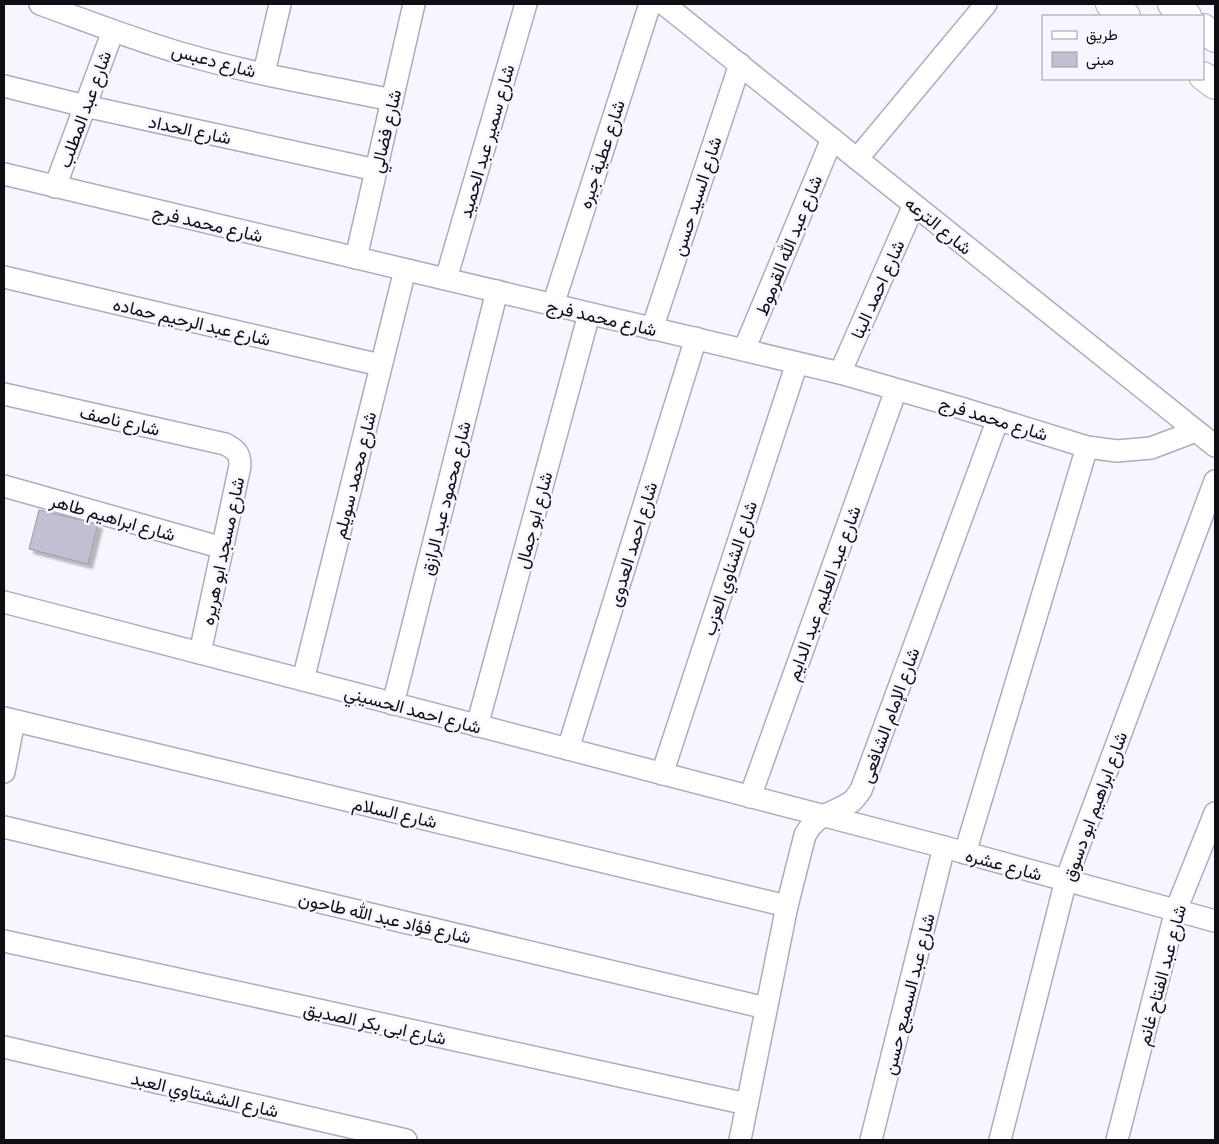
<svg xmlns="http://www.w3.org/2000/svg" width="1219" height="1144" font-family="Barlow,Vazirmatn,sans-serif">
	<defs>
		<filter id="shadow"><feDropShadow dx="4.5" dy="4.5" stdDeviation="1" flood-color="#0004"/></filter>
	</defs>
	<rect width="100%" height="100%" fill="#f7f5fe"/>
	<polygon fill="#c4bed3" stroke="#9c96aa" filter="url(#shadow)" points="39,510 98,524 88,564 29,549"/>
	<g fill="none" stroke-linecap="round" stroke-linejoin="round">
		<g stroke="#b1aabf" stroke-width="24">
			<g id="minor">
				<path d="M40 4C90 22 140 42 191 56 257 75 325 86 392 100"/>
				<polyline points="664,4 1215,446"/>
				<polyline points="264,73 280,4"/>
				<polyline points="4,86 85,106 376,170"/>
				<polyline points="857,159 986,4"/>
				<polyline points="4,174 840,373 961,408 1087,447 1117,451 1151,448 1196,431"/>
				<polyline points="55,187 113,31"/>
				<polyline points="356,258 414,4"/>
				<polyline points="4,277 380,365"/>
				<polyline points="446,279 526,4"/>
				<polyline points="553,305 650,4"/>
				<polyline points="652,329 740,64"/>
				<polyline points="744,350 832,139"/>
				<polyline points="840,373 914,205"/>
				<path d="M4 394 225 444C237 450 240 454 240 466L200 653"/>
				<polyline points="4,486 223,548"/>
				<polyline points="4,602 944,847 1215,921"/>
				<polyline points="303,680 405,270"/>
				<polyline points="393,704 497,291"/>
				<polyline points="4,718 787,906"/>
				<polyline points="477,726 589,314"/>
				<polyline points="568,749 696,338"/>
				<polyline points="4,772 14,721"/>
				<polyline points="662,774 797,363"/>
				<polyline points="750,797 896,390"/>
				<polyline points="4,827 766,1008"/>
				<polyline points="965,853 1087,447"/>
				<polyline points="4,941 747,1104"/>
				<polyline points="4,1047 406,1140"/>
				<path d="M740 1140 787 906 805 835C818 812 832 815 851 802 855 799 858 794 861 790L998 419"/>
				<polyline points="871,1140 944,847"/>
				<polyline points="1000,1140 1066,880 1215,481"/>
				<polyline points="1117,1140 1176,910 1215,813"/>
			</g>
		</g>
		<g stroke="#b1aabf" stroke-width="30">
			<g id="secondary">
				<polyline points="1110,4 1126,16"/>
				<polyline points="1172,4 1187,16"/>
				<polyline points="1203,28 1215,38"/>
				<polyline points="1203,76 1215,85"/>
			</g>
		</g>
		<use href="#minor" stroke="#fff" stroke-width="21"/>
		<use href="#secondary" stroke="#fff" stroke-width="28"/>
	</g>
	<g text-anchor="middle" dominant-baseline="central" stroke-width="5" stroke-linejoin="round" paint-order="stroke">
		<g font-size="18" fill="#100e15" stroke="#f7f5fe">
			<text transform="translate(214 60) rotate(15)">شارع دعبس</text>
			<text transform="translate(84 109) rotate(-70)">شارع عبد المطلب</text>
			<text transform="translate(190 129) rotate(12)">شارع الحداد</text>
			<text transform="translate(385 131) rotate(-77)">شارع فضالي</text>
			<text transform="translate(486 141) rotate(-74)">شارع سمير عبد الحميد</text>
			<text transform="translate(601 154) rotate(-72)">شارع عطية جبره</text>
			<text transform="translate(696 196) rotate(-72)">شارع السيد حسن</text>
			<text transform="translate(208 223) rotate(13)">شارع محمد فرج</text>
			<text transform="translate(939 225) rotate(39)">شارع الترعه</text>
			<text transform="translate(788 245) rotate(-68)">شارع عبد الله القرموط</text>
			<text transform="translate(877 289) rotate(-66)">شارع احمد البنا</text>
			<text transform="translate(602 317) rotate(13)">شارع محمد فرج</text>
			<text transform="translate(192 321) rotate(13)">شارع عبد الرحيم حماده</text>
			<text transform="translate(994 418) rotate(17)">شارع محمد فرج</text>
			<text transform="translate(120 420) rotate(13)">شارع ناصف</text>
			<text transform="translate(354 475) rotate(-76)">شارع محمد سويلم</text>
			<text transform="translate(445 498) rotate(-76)">شارع محمود عبد الرازق</text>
			<text transform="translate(113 517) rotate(16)">شارع ابراهيم طاهر</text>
			<text transform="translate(533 520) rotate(-75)">شارع ابو جمال</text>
			<text transform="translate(632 544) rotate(-73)">شارع احمد العدوى</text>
			<text transform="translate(222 551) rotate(-78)">شارع مسجد ابو هريره</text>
			<text transform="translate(729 568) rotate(-72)">شارع الشناوي العزب</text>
			<text transform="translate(823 593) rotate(-70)">شارع عبد العليم عبد الدايم</text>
			<text transform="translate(413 709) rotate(15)">شارع احمد الحسيني</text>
			<text transform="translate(889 715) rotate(-70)">شارع الإمام الشافعى</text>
			<text transform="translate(1094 806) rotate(-70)">شارع ابراهيم ابو دسوق</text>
			<text transform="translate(395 812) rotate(13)">شارع السلام</text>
			<text transform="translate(1004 864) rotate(15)">شارع عشره</text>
			<text transform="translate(385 917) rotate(13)">شارع فؤاد عبد الله طاحون</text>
			<text transform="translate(1161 975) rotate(-75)">شارع عبد الفتاح غانم</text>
			<text transform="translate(908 994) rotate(-76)">شارع عبد السميع حسن</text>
			<text transform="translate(375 1023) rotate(12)">شارع ابى بكر الصديق</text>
			<text transform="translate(205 1094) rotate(13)">شارع الششتاوي العبد</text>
		</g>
	</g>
	<rect width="1219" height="1144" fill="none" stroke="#100e15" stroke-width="10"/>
	<rect x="1042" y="15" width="162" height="65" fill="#f7f5fe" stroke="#9b99a1"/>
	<rect x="1052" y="31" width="25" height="8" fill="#ffffff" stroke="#9b99a1"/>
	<text x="1086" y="40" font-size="15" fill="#100e15">طريق</text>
	<rect x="1052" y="52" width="25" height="15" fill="#c4bed3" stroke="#9b99a1"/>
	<text x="1086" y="65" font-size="15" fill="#100e15">مبنى</text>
</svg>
